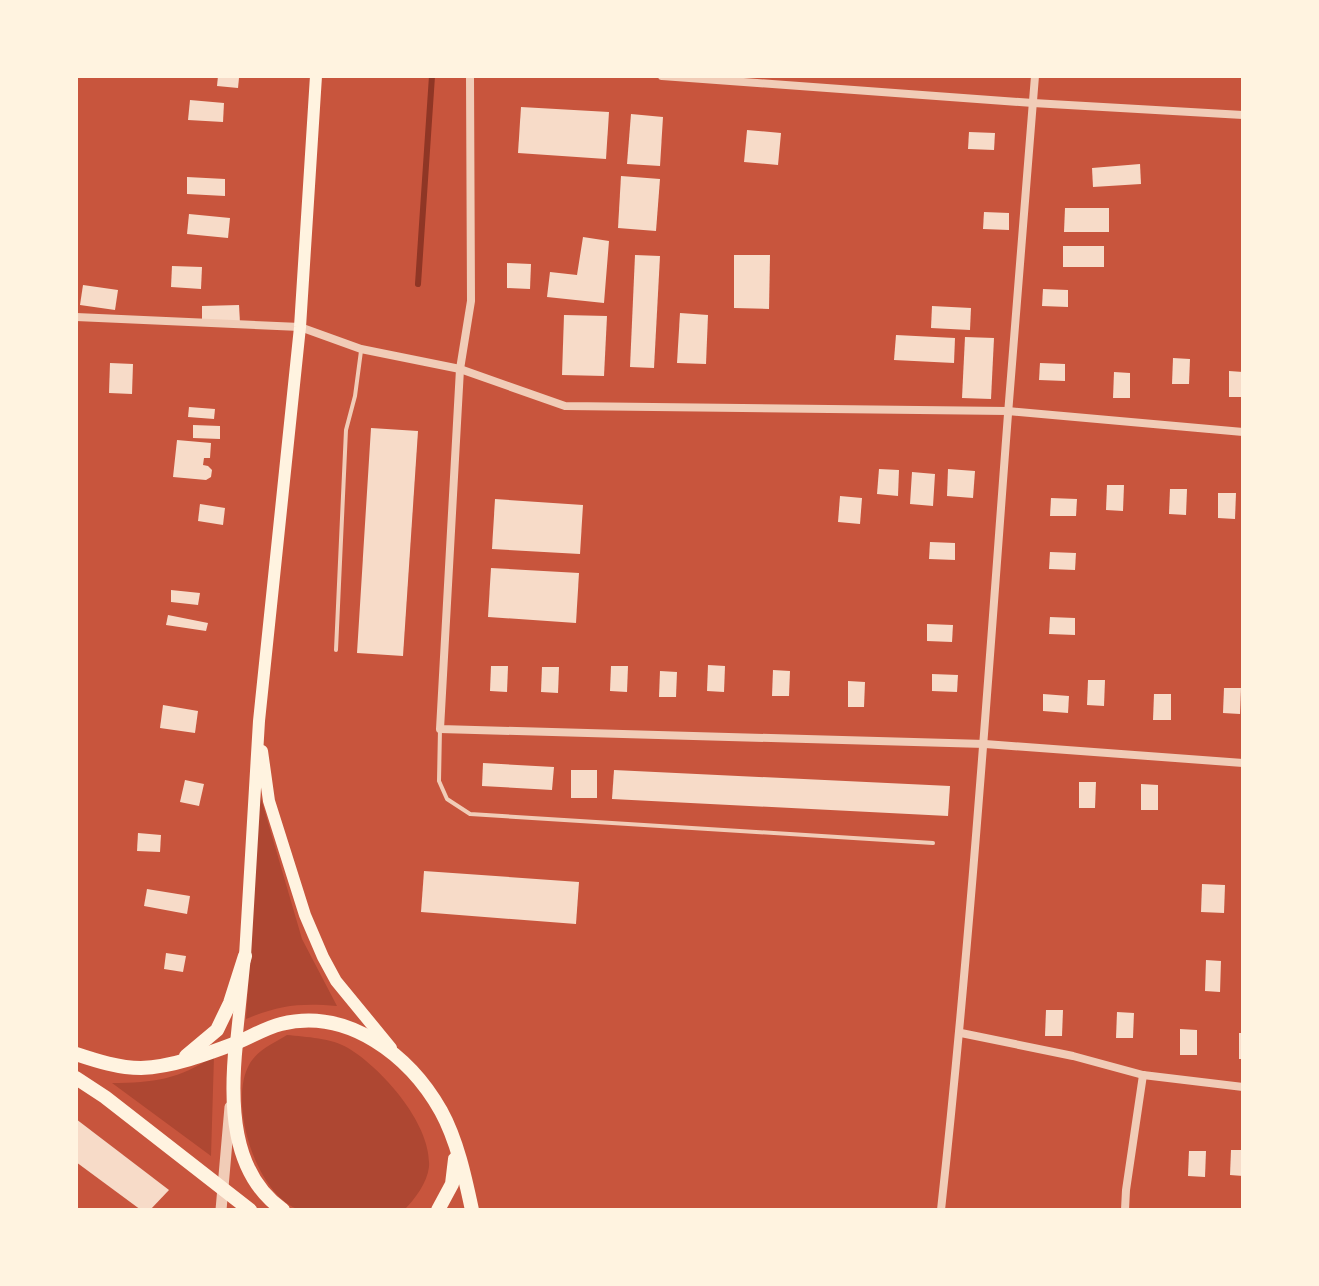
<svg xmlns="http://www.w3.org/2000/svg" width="1319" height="1286" font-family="Ubuntu,sans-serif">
	<rect width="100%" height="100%" fill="#c8553d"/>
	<g fill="#ae4732">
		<path d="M260 795 302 939 337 1006C300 1003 280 1005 246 1019Z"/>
		<path d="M287 1035C306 1037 332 1038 348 1048 383 1069 432 1125 429 1167 427 1183 415 1199 404 1210 380 1210 355 1210 331 1210 321 1210 309 1212 300 1210 256 1196 228 1103 249 1065 257 1050 274 1043 287 1035Z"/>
		<path d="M214 1056 211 1156 112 1083C154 1083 179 1079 214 1056Z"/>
	</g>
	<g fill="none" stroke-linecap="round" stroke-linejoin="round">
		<polyline stroke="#8f3625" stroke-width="6" points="418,284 432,76"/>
	</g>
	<g fill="#f7dbc8">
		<polygon points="218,76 239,78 238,88 217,86"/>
		<polygon points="190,100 224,103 223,122 188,120"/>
		<polygon points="521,107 609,112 606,159 518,153"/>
		<polygon points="631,114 663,117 660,166 627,164"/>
		<polygon points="747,130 781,133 778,165 744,162"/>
		<polygon points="969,132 995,133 994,150 968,149"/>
		<polygon points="1140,164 1141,184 1093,187 1092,168"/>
		<polygon points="621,176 660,179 656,231 618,228"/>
		<polygon points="187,177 225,179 225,196 187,194"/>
		<polygon points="1065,208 1109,208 1109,232 1064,232"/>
		<polygon points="984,212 1009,213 1009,230 983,229"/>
		<polygon points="189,214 230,218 228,238 187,234"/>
		<polygon points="583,237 609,241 604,303 547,297 550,272 577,275"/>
		<rect x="1063" y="246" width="41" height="21"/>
		<polygon points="635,255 660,256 654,368 630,367"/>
		<polygon points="734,255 770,255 769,309 734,308"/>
		<polygon points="507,263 531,264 530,289 507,288"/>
		<polygon points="172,266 202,267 201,289 171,287"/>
		<polygon points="83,285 118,290 115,310 80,305"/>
		<polygon points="1043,289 1068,290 1068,307 1042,306"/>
		<polygon points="239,305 240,323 202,324 202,306"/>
		<polygon points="932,306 971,308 970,330 931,328"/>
		<polygon points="680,313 708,315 706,364 677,363"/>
		<polygon points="564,315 607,316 604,376 562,375"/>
		<polygon points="896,335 955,338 954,363 894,360"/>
		<polygon points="965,337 994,338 991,399 962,398"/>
		<polygon points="1173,358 1190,359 1189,384 1172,384"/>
		<polygon points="110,363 133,364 132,394 109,393"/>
		<polygon points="1040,363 1065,364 1065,381 1039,380"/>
		<polygon points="1229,371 1243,372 1243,397 1229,397"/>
		<polygon points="1114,372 1130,373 1130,398 1113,398"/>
		<polygon points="189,407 215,409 214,419 188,417"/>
		<polygon points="193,425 220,426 220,439 193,438"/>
		<polygon points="371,428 418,431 403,656 357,653"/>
		<polygon points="177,440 211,443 210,458 204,458 203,465 208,466 212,470 211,477 206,480 173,477"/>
		<polygon points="879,469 899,470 898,496 877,494"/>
		<polygon points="948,469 975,471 973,498 947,496"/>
		<polygon points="912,472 935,474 933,506 910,504"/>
		<polygon points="1107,485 1124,485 1123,511 1106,510"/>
		<polygon points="1170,489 1187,489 1186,515 1169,514"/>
		<polygon points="1218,493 1236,493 1235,519 1218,518"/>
		<polygon points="840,496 862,498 860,524 838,522"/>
		<polygon points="1051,498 1077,499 1076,516 1050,516"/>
		<polygon points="495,499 583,505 580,554 492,549"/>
		<polygon points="200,504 225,508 223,525 198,521"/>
		<polygon points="930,542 955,543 955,560 929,559"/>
		<polygon points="1050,552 1076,553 1075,570 1049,569"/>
		<polygon points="491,568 579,573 576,623 488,617"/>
		<polygon points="171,590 200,593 198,605 171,602"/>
		<polygon points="168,615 208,623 206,631 166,625"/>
		<polygon points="1050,617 1075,618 1075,635 1049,634"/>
		<polygon points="927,624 953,625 952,642 927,641"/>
		<polygon points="708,665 725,666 724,692 707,691"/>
		<polygon points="491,666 508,666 507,692 490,691"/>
		<polygon points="611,666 628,666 627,692 610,691"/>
		<polygon points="542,667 559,667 558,693 541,692"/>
		<polygon points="773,670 790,671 789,696 772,696"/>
		<polygon points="660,671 677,672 676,697 659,697"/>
		<polygon points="932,674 958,675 957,692 932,691"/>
		<polygon points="1088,680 1105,680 1104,706 1087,705"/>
		<polygon points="848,681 865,682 864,707 848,707"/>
		<polygon points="1224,688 1241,688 1240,714 1223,713"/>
		<polygon points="1043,694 1069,696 1068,713 1043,711"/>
		<polygon points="1154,694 1171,694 1171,720 1153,720"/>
		<polygon points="163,705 198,711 195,733 160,728"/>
		<polygon points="483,763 554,767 552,790 482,786"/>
		<rect x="571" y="770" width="26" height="28"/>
		<polygon points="614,770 950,786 948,816 612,799"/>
		<polygon points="185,780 204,784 199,806 180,802"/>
		<polygon points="1079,782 1096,782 1095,808 1079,808"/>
		<polygon points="1141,784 1158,785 1158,810 1141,810"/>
		<polygon points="138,833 161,835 160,852 137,851"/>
		<polygon points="424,871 579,882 576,924 421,912"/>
		<polygon points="1202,884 1225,885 1224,913 1201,912"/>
		<polygon points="147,889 190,896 187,914 144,906"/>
		<polygon points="166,953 186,956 183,972 164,969"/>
		<polygon points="1206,960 1221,961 1220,992 1205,991"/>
		<polygon points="1046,1010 1063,1010 1062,1036 1045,1036"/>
		<polygon points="1117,1012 1134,1013 1133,1038 1116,1038"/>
		<polygon points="1180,1029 1197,1030 1197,1055 1180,1055"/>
		<rect x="1239" y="1033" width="4" height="26"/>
		<polygon points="76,1119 169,1190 150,1210 141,1210 76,1162"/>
		<polygon points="1231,1150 1243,1150 1243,1176 1230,1175"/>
		<polygon points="1189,1151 1206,1151 1205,1177 1188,1176"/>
	</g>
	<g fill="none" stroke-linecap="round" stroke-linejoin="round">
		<g stroke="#f1ccb7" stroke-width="4">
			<polyline points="336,650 346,430 355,396 361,351"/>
			<polyline points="440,729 439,781 447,799 470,814 933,843"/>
		</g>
		<g stroke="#f1ccb7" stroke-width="8">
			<polyline points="470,76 471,301 460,369 440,729 985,744 1243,763"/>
			<polyline points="662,76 1033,103 1243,115"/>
			<polyline points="76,317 300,327 361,349 460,369 565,406 1008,411 1243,432"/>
			<polyline points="961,1033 1073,1056 1143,1075 1243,1087"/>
			<path d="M941 1210C970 945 988 680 1008 414 1016 301 1027 189 1035 76"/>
			<polyline points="1125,1210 1126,1190 1143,1075"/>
		</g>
		<polyline stroke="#f1ccb7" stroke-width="11" points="221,1210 230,1107"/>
		<g stroke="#fff3e0" stroke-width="12">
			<polyline points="262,751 269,801 305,915 323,957 336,981 391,1048"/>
			<polyline points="236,1043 245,956 259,721 300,327 316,76"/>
		</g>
		<g stroke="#fff3e0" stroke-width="14">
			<path d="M236 1043C230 1101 230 1173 283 1210"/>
			<path d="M76 1054C97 1061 119 1068 141 1068 172 1067 207 1054 236 1043 251 1037 265 1028 281 1024 348 1007 410 1056 441 1111 457 1140 465 1177 472 1210"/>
			<polyline points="186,1056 217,1030 230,1003 245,956"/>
			<polyline points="76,1078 105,1097 250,1210"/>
			<polyline points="438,1210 452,1184 455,1159"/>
		</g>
	</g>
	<rect width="1319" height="1286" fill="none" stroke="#fff3e0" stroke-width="156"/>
</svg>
